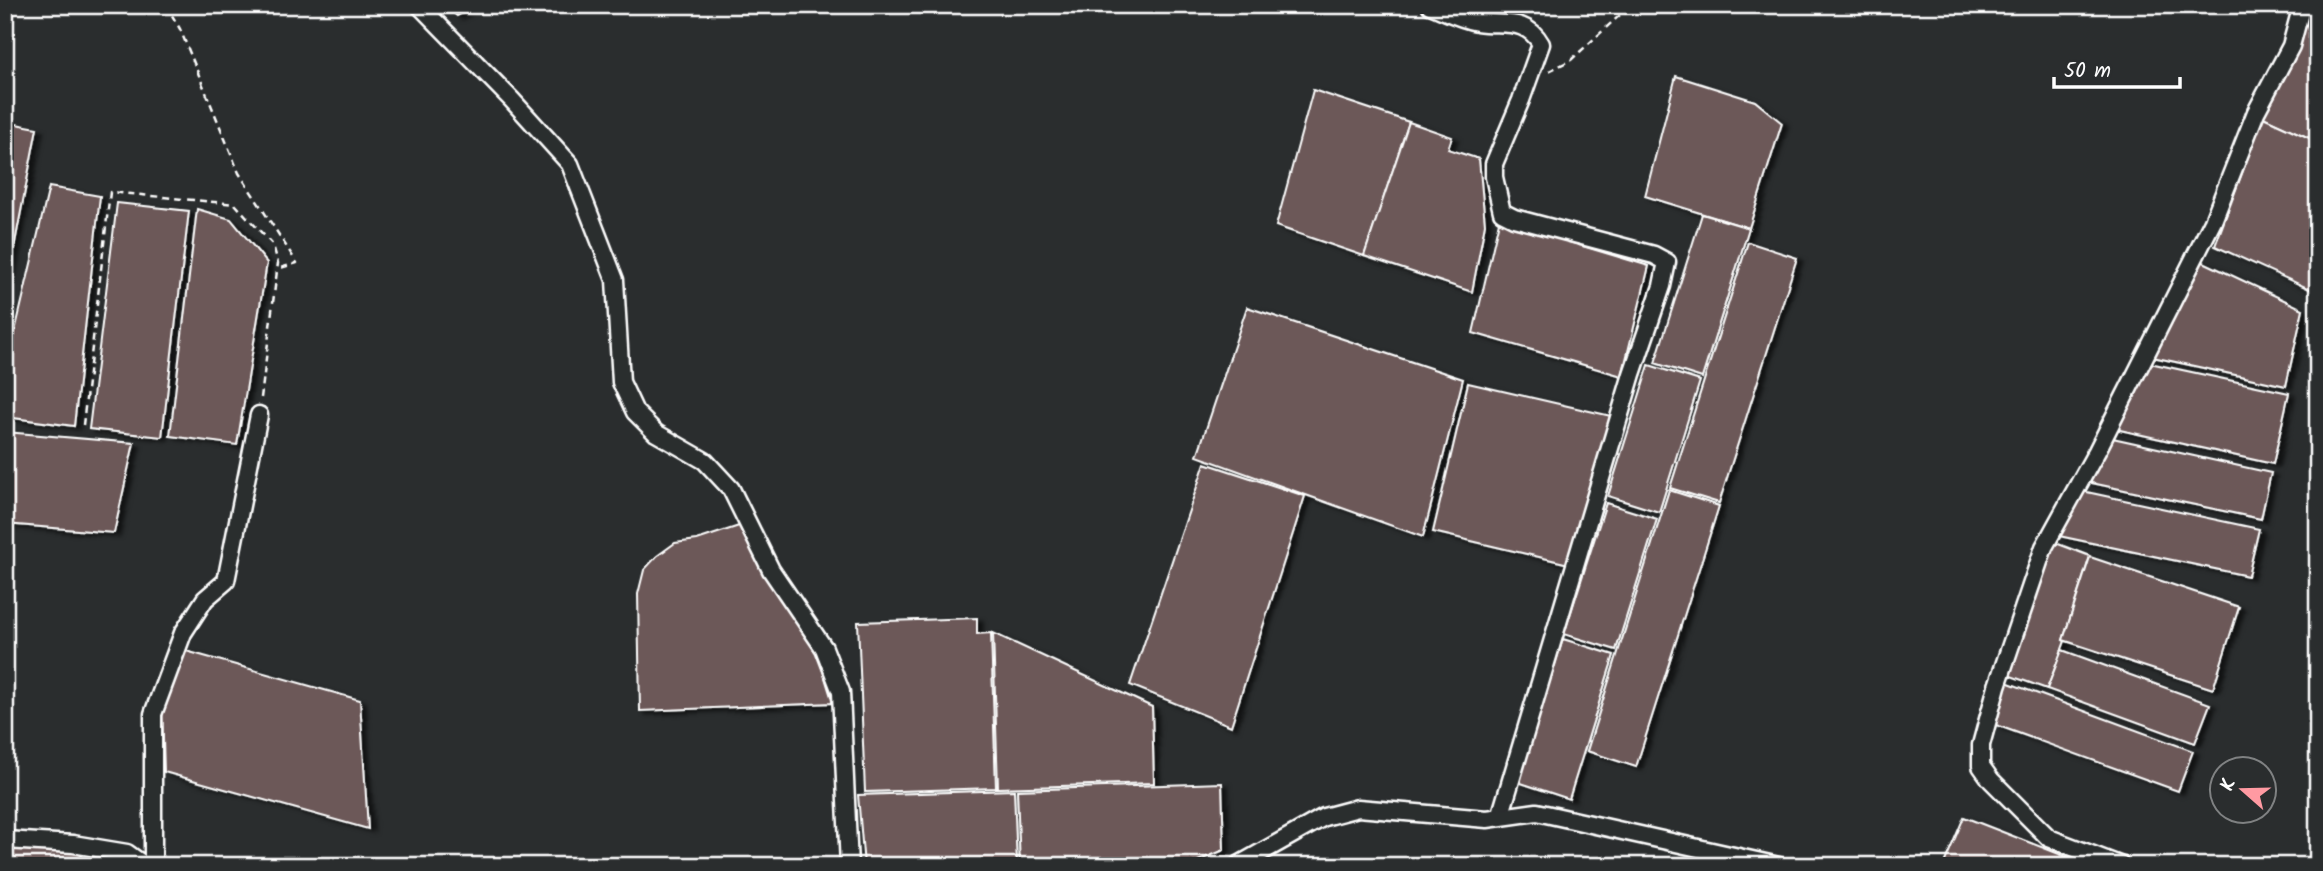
<svg xmlns="http://www.w3.org/2000/svg" width="2323" height="871" font-family="Kalam,sans-serif">
	<defs>
		<filter id="shadow"><feDropShadow dx="5.5" dy="3" stdDeviation="2" flood-color="#0009"/></filter>
	</defs>
	<rect width="100%" height="100%" fill="#2a2d2e"/>
	<filter id="ink" filterUnits="userSpaceOnUse"><feTurbulence type="fractalNoise" baseFrequency=".0143" numOctaves="2"/><feDisplacementMap in="SourceGraphic" scale="14" xChannelSelector="R" yChannelSelector="G"/><feConvolveMatrix kernelMatrix="1 2 1 2 8 2 1 2 1" color-interpolation-filters="sRGB"/></filter>
	<g filter="url(#ink)">
		<g fill="#6c5959" stroke="#fff" stroke-width="2" filter="url(#shadow)">
			<polygon points="444,5 476,5 457,16"/>
			<polygon points="2307,5 2318,5 2318,142 2263,117 2296,51"/>
			<polygon points="1676,76 1755,101 1782,123 1749,228 1645,196"/>
			<polygon points="1313,90 1409,122 1364,256 1276,226"/>
			<polygon points="2263,117 2318,142 2318,269 2314,291 2215,246"/>
			<polygon points="5,122 37,128 5,295"/>
			<polygon points="1409,122 1452,137 1448,149 1479,159 1485,224 1472,292 1364,256"/>
			<polygon points="49,187 100,196 74,426 6,417 5,413 5,374"/>
			<polygon points="117,203 189,211 162,437 89,429"/>
			<polygon points="197,209 231,219 267,263 237,445 170,436"/>
			<polygon points="1702,214 1749,228 1702,378 1655,363"/>
			<polygon points="1499,221 1649,266 1622,376 1473,333"/>
			<polygon points="1748,242 1797,258 1719,503 1670,488"/>
			<polygon points="2197,259 2303,309 2286,386 2148,356"/>
			<polygon points="1247,307 1463,379 1423,537 1197,456"/>
			<polygon points="2145,362 2289,393 2273,464 2111,428"/>
			<polygon points="1649,365 1700,381 1659,512 1608,496"/>
			<polygon points="1468,383 1611,416 1569,564 1433,532"/>
			<polygon points="5,432 134,443 114,533 5,524"/>
			<polygon points="2108,437 2271,473 2261,519 2087,482"/>
			<polygon points="1205,463 1305,496 1231,726 1130,685"/>
			<polygon points="1669,490 1719,506 1636,767 1587,751"/>
			<polygon points="2082,491 2259,529 2248,576 2059,536"/>
			<polygon points="1606,503 1657,519 1616,650 1564,634"/>
			<polygon points="745,524 816,649 833,703 640,711 638,594 644,570 657,556 675,543 697,540"/>
			<polygon points="2053,542 2090,556 2063,640 2065,641 2047,689 2008,675"/>
			<polygon points="2090,557 2239,607 2213,689 2063,640"/>
			<polygon points="977,618 977,634 991,633 996,788 865,792 858,622"/>
			<polygon points="993,633 1152,707 1154,783 998,788"/>
			<polygon points="1563,639 1614,655 1569,799 1518,782"/>
			<polygon points="2062,650 2210,704 2195,743 2047,689"/>
			<polygon points="186,651 360,700 368,829 164,772 162,705 167,687"/>
			<polygon points="2006,682 2193,751 2178,791 1996,725 1997,707"/>
			<polygon points="1222,783 1224,850 1186,866 1020,866 1017,790"/>
			<polygon points="1014,790 1017,866 864,866 858,795"/>
			<polygon points="1964,817 2090,866 1943,866"/>
			<polygon points="5,844 81,852 80,866 5,866"/>
		</g>
		<g fill="none" stroke-linecap="round" stroke-linejoin="round">
			<g stroke="#fff" stroke-width="21">
				<g id="street">
					<polyline points="419,5 512,100 570,164 615,280 621,382 635,412 656,433 705,461 731,489 771,570 824,648 841,692 849,866"/>
					<path d="M1430 5C1445 11 1461 19 1477 22 1503 26 1526 17 1541 44L1521 100 1494 164V177L1502 212 1514 218 1654 255 1667 262 1662 286 1632 374 1500 817"/>
					<polyline points="5,840 73,844 127,853 145,866"/>
					<polyline points="153,866 153,714 183,633 205,599 226,581 259,415"/>
					<polyline points="1237,866 1324,817 1358,808 1487,819 1537,812 1779,866"/>
					<polyline points="2122,866 2049,838 1991,780 1981,766 1981,745 1997,686 2044,547 2097,451 2213,221 2256,112 2291,46 2302,5"/>
				</g>
			</g>
			<g stroke="#fff" stroke-width="2.5" stroke-dasharray="7 5" stroke-linecap="butt">
				<polyline points="166,5 180,29 239,173 297,263 277,269"/>
				<polyline points="1549,71 1571,60 1620,15 1646,5"/>
				<polyline points="83,425 110,192 235,204 273,245 278,263 261,398"/>
			</g>
			<use href="#street" stroke="#2a2d2e" stroke-width="16"/>
		</g>
	</g>
	<rect width="2323" height="871" fill="none" stroke="#2a2d2e" stroke-width="28"/>
	<rect x="14" y="14" width="2295" height="843" fill="none" stroke="#fff" stroke-width="2.5" filter="url(#ink)"/>
	<g transform="translate(2243 790) rotate(290)"><circle r="33" fill="#2a2d2e" stroke="#7f8182" stroke-width="2"/>
	<path d="M0-5L12 26L0 18L-12 26Z" fill="#ff9aa2"/>
	<text y="-10" font-size="19" font-weight="bold" text-anchor="middle" fill="#ffffff">K</text>
	</g>
	<path d="M2054 77v10h126v-10" fill="none" stroke="#ffffff" stroke-width="3.5"/>
	<text x="2064" y="77" font-size="21" fill="#ffffff" stroke="#2a2d2e" stroke-width="5" paint-order="stroke">50 m</text>
</svg>
